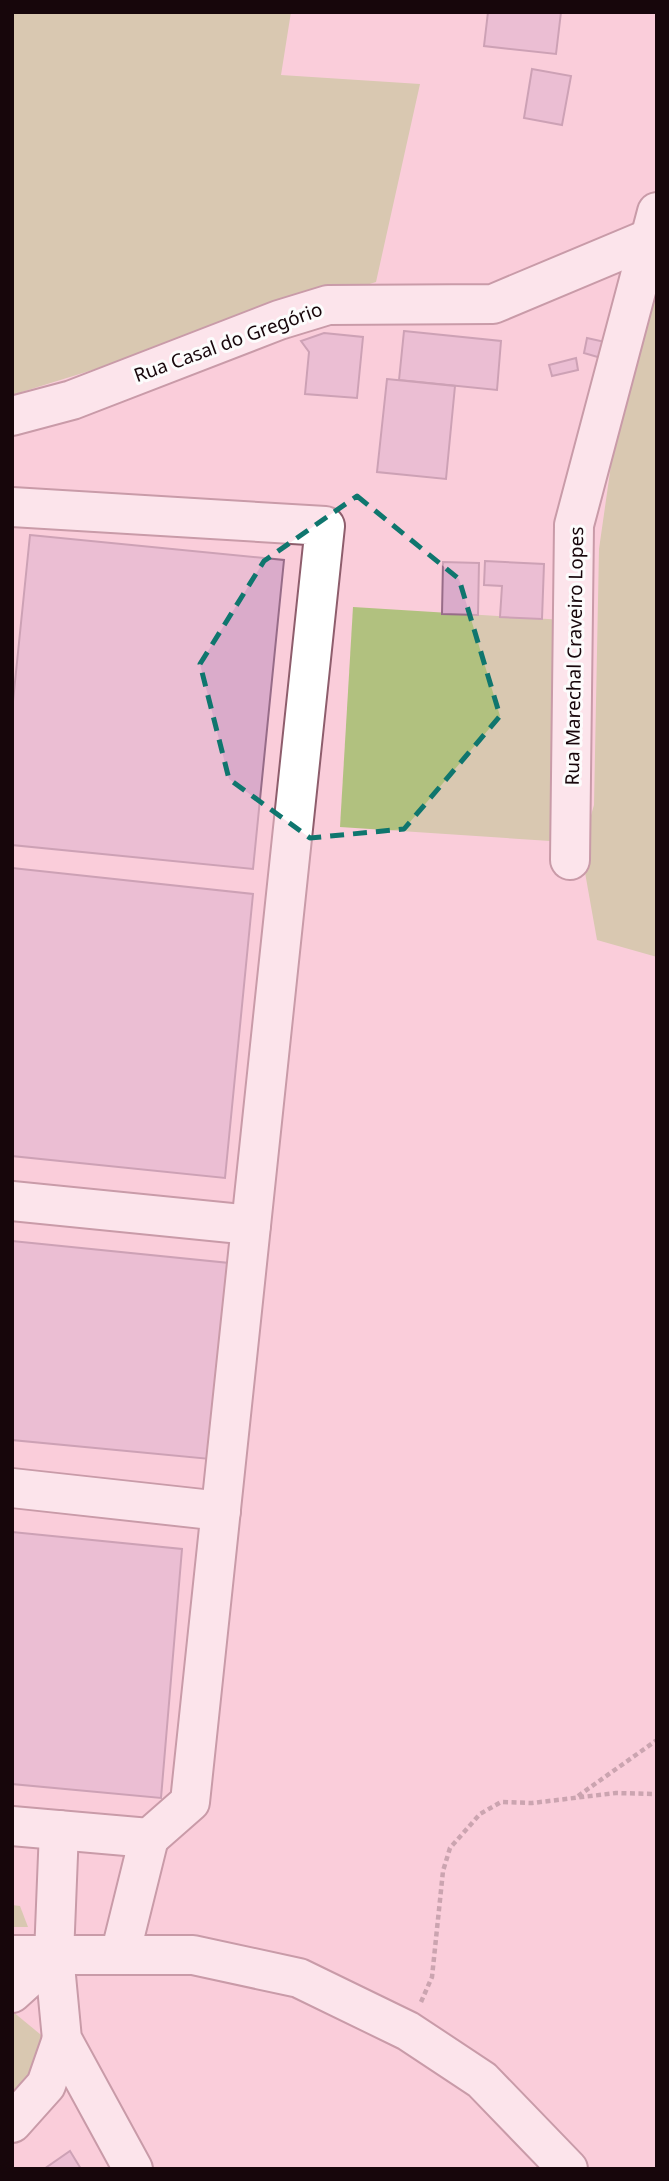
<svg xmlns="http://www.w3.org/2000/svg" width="669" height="2181" font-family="'Noto Sans',sans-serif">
	<rect width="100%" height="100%" fill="#facdda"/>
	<g fill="#b1c17f">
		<polygon points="12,12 291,12 281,75 420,84 376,282 12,395"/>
		<polygon points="657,285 657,957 597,940 581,850 594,805 599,549 613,451"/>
		<polygon points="353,607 564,620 550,841 340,827"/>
		<polygon points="12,1905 20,1906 28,1927 12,1927"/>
		<polygon points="12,2011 46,2039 26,2091 12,2101"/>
	</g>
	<g fill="#daabca" stroke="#976c88" stroke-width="2">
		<polygon points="488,12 561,12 556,54 484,46"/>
		<polygon points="532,69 571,76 562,125 524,118"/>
		<polygon points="404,331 501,341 497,390 399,380"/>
		<polygon points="324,333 363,337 357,398 305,394 309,352 301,341"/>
		<polygon points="587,338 605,342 601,358 584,353"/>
		<polygon points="576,358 578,370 552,376 549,365"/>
		<polygon points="387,379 455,386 446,479 377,472"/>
		<polygon points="30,535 284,560 253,869 12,845 12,711"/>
		<polygon points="485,561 544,564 542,619 500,617 502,586 484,585"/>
		<polygon points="443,562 479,563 478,615 442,614"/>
		<polygon points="12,868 253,894 225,1178 12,1156"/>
		<polygon points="12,1241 229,1263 210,1459 12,1440"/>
		<polygon points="12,1532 182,1549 161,1798 12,1784"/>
		<polygon points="70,2151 81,2169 44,2169"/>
	</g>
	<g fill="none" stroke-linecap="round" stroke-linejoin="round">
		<g stroke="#8e5d6c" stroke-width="42">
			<g id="minor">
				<polyline points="12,416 72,400 279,320 328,305 493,304 648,239"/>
				<polyline points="12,507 325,526 190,1802 149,1838 12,1826"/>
				<polyline points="570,860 574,525 657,212"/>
				<polyline points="12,1201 251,1225"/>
				<polyline points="12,1488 221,1511"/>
				<polyline points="59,1830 54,1955 62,2039 133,2169"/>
				<polyline points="12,1955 193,1955 299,1978 408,2031 482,2080 568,2169"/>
				<polyline points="120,1955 149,1838"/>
				<polyline points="12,1993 54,1955"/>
				<polyline points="12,2123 46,2085 62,2039"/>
			</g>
		</g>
		<g stroke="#92727c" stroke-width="4.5" stroke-dasharray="5 3.5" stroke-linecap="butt">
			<polyline points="578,1796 657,1740"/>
			<polyline points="421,2002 432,1977 443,1871 450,1848 480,1814 501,1802 532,1803 616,1793 657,1794"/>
		</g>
		<use href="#minor" stroke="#fff" stroke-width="38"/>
	</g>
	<path d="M0 0H669V2181H0ZM357 496 459 579 500 716 404 829 310 838 229 779 200 664 264 561Z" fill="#facdda" fill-opacity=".55" fill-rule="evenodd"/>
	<path fill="none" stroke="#0f766e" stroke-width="5" stroke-dasharray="14 9" stroke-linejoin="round" d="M357 496 459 579 500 716 404 829 310 838 229 779 200 664 264 561Z"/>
	<g text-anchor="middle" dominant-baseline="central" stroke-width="6" stroke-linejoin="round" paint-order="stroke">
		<g font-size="19" fill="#17060b" stroke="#fcfcfc">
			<text transform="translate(228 342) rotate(-20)">Rua Casal do Gregório</text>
			<text transform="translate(574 656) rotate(-89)">Rua Marechal Craveiro Lopes</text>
		</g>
	</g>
	<rect width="669" height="2181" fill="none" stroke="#17060b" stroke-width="28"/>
</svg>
